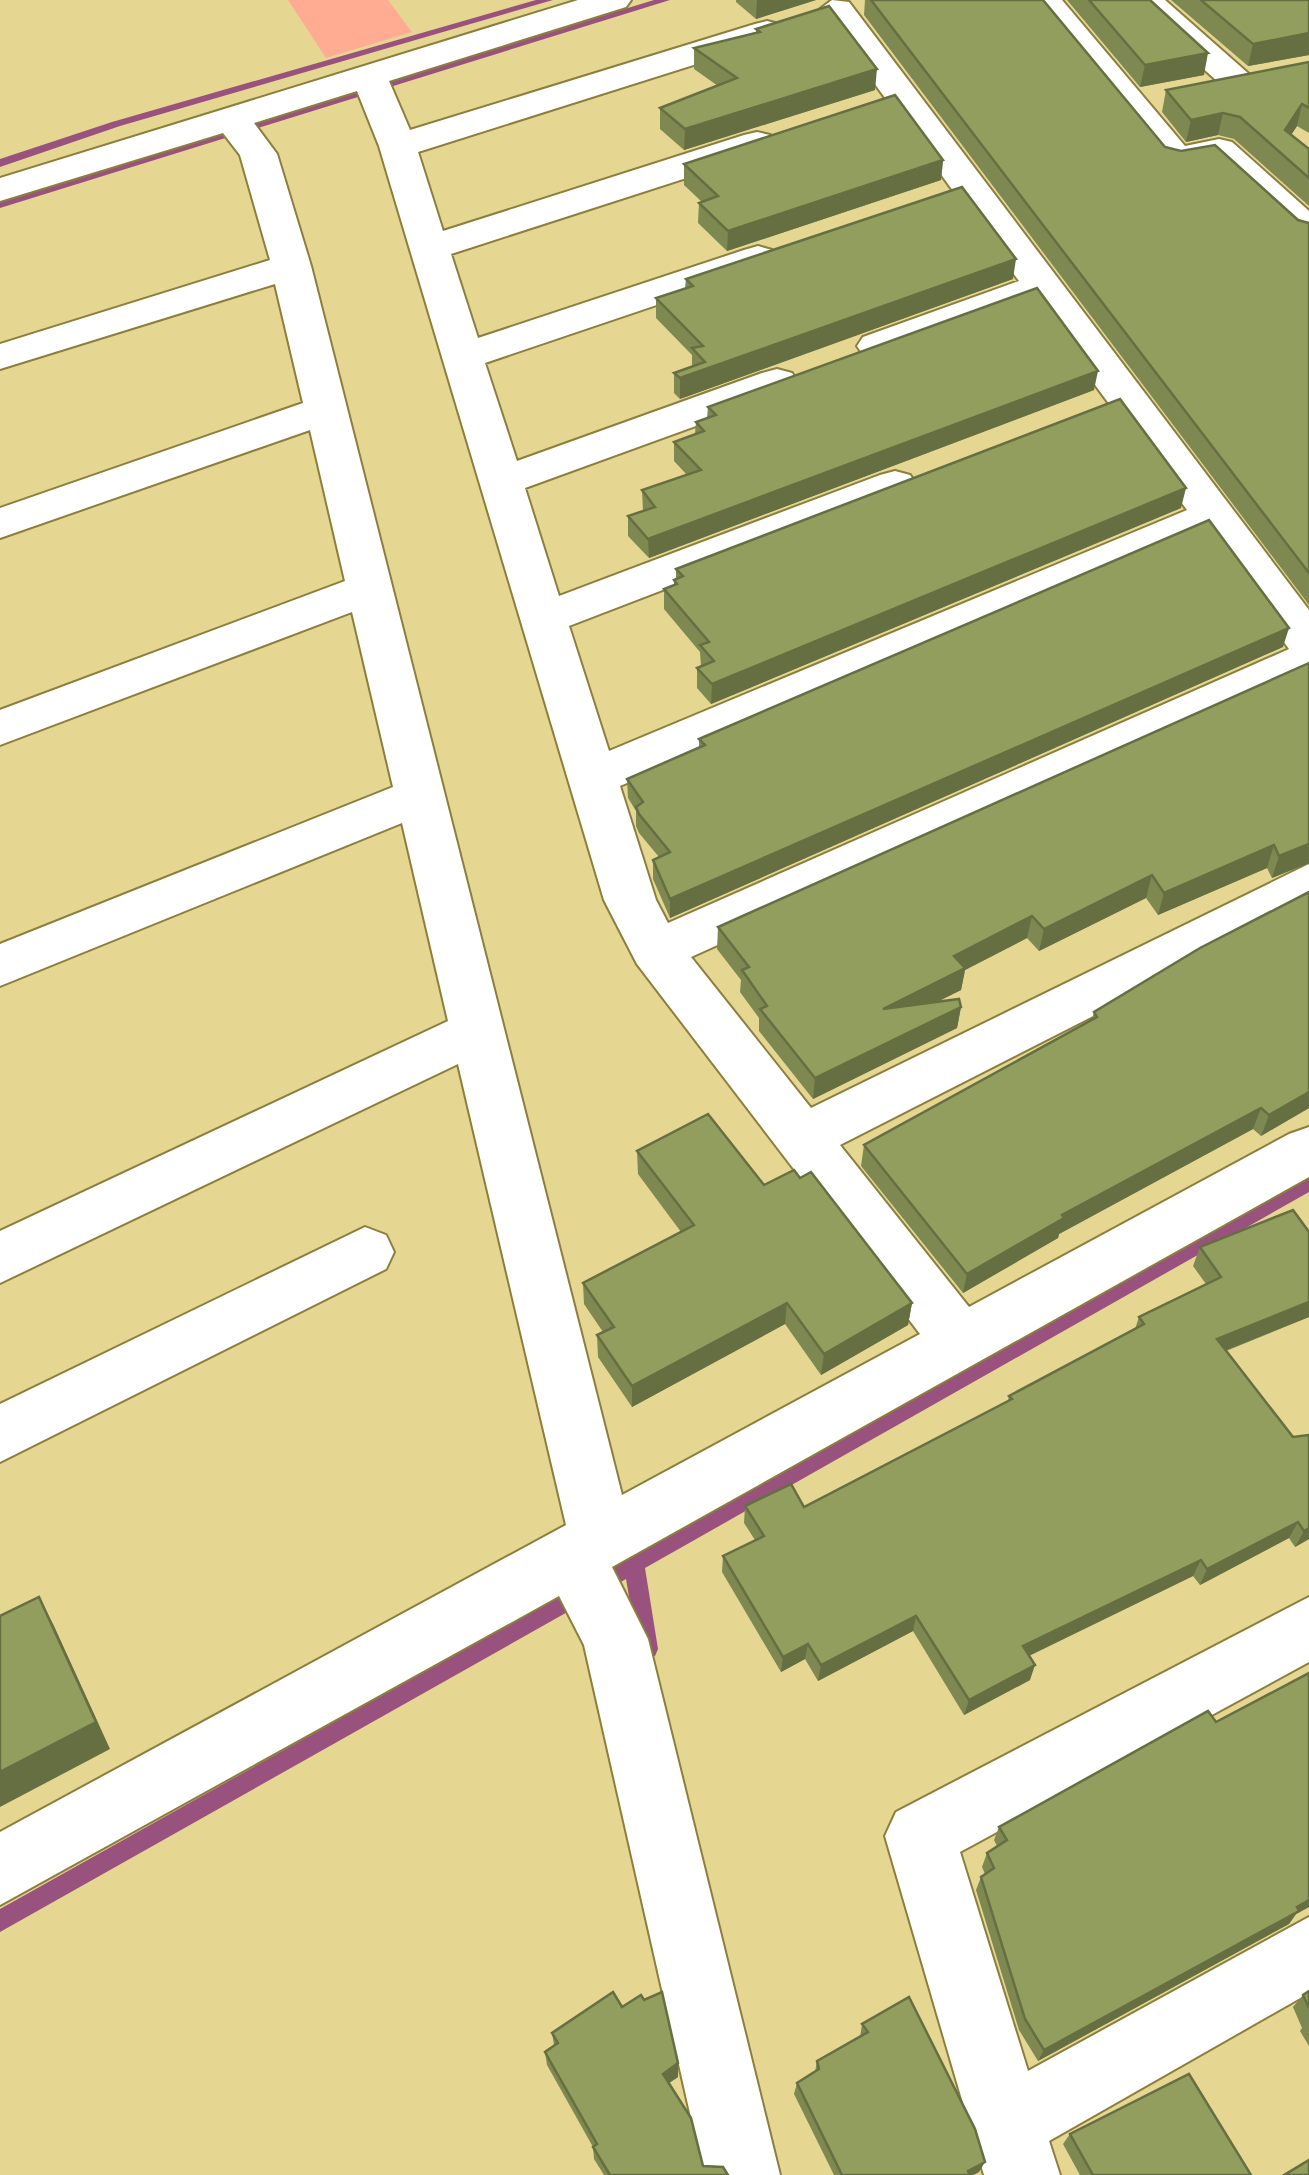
<svg xmlns="http://www.w3.org/2000/svg" width="1309" height="2175" font-family="'Fira Sans',sans-serif">
	<rect width="100%" height="100%" fill="#e5d692"/>
	<polygon fill="#ffac92" points="288,0 388,0 412,32 326,58"/>
	<g fill="none" stroke-linecap="round" stroke-linejoin="round">
		<g fill="#99527e" fill-rule="evenodd">
			<polygon points="536,0 553,0 120,126 0,167 0,159 112,122"/>
			<polygon points="654,0 670,0 0,208 0,200"/>
			<polygon points="1309,1176 1309,1192 645,1568 658,1649 655,1656 648,1659 641,1656 638,1649 626,1579 0,1932 0,1909"/>
		</g>
		<g stroke="#8c7e3c" stroke-width="4">
			<g id="minor">
				<path d="M578 0H631L626 7 389 81 410 130 755 24 767 21 779 24 784 31 779 38 418 152 443 231 744 135 757 132 770 135 776 143 770 151 451 254 478 338 744 250 758 246 772 250 778 258 772 266 485 363 517 461 762 373 777 369 792 373 798 382 792 391 525 488 559 596 880 475 895 471 910 475 917 485 910 495 569 626 609 751 1187 510 1035 303 891 355 877 358 863 355 857 346 863 337 1019 281 820 9 832 0 849 2 1309 610V678L691 957 811 1108 1309 864V906L840 1145 969 1307 1289 1134 1309 1127V1177L612 1567 648 1639 780 2175H704L584 1645 559 1596 0 1905V1832L566 1525 458 1064 0 1283V1231L448 1021 402 823 0 986V944L393 787 352 612 0 745V710L345 581 310 430 0 538V508L303 403 275 284 0 369V344L270 260 240 155 223 133 0 201V178ZM357 91 379 146 604 900 637 964 920 1334 622 1495 311 266 277 154 254 123ZM1205 535 1289 649 668 923 656 900 620 786Z"/>
				<polygon points="1027,0 1062,0 1185,146 1219,139 1232,142 1309,211 1309,244 1295,240 1211,163 1176,170 1163,167"/>
				<polygon points="1127,0 1165,0 1258,82 1253,90 1240,93 1227,90"/>
				<polygon points="365,1227 386,1235 394,1252 386,1269 0,1462 0,1404"/>
				<polygon points="1309,1597 1309,1662 960,1852 1028,2071 1309,1917 1309,1993 1049,2141 1060,2175 984,2175 885,1836 896,1812"/>
			</g>
		</g>
		<use href="#minor" fill="#fff" fill-rule="evenodd"/>
	</g>
	<g fill="#7e8851">
		<polygon points="736,0 816,0 756,19 736,2"/>
		<polygon points="865,0 1043,0 1165,147 1298,220 1309,223 1309,605 864,15"/>
		<polygon points="1067,0 1150,0 1204,75 1140,87"/>
		<polygon points="1171,0 1309,0 1309,55 1248,66"/>
		<polygon points="756,29 875,90 684,150 660,129 660,108 718,86 694,69 694,48 756,32"/>
		<polygon points="1309,62 1309,133 1297,126 1291,135 1309,149 1309,206 1234,139 1218,135 1186,142 1162,112 1166,90"/>
		<polygon points="943,160 941,180 727,251 698,223 699,203 702,202 684,185 684,164"/>
		<polygon points="686,279 1013,279 680,399 674,393 674,373 692,366 692,355 656,318 656,298 685,288"/>
		<polygon points="1094,390 649,558 628,536 628,516 643,511 642,490 687,475 674,461 674,442 695,434 696,422 707,418 708,407"/>
		<polygon points="1181,508 711,704 697,688 697,668 701,667 700,652 664,609 664,589 674,586 674,580 676,579 676,569"/>
		<polygon points="1283,647 670,918 653,879 653,860 659,857 639,833 636,826 636,811 628,798 627,779 699,748 699,739"/>
		<polygon points="1309,663 1309,863 1272,878 1267,868 1158,915 1146,898 1039,951 1027,938 965,970 961,990 937,1002 961,1007 957,1028 813,1099 759,1031 759,1018 740,992 741,980 717,949 718,927"/>
		<polygon points="1094,1012 1309,1108 1261,1136 1253,1129 1059,1234 1058,1238 963,1293 861,1166 864,1145 1092,1019"/>
		<polygon points="637,1151 764,1185 912,1303 908,1325 821,1375 785,1324 632,1407 598,1357 597,1335 603,1332 584,1304 583,1283 681,1232 638,1174"/>
		<polygon points="1200,1247 1309,1317 1226,1351 1293,1437 1309,1435 1309,1539 1295,1547 1289,1538 1200,1585 1193,1576 1029,1656 1030,1680 964,1715 913,1631 818,1681 805,1659 781,1672 722,1572 723,1556 755,1540 744,1523 745,1506 804,1507 1008,1401 1009,1396 1135,1329 1139,1317 1206,1284 1193,1266"/>
		<polygon points="1309,1673 1309,1907 1296,1914 1289,1924 1038,2061 1019,2030 976,1890 981,1877 985,1874 982,1867 987,1853 997,1846 994,1840 999,1827 1216,1722"/>
		<polygon points="1309,1991 1309,2046 1300,2031 1302,2028 1293,2007 1303,1995"/>
		<polygon points="622,2007 678,2077 669,2083 703,2166 728,2175 604,2175 594,2159 593,2147 547,2065 545,2052 554,2045 552,2033"/>
		<polygon points="862,2024 979,2172 973,2175 834,2175 794,2094 797,2083 815,2072 817,2061 860,2038"/>
		<polygon points="1070,2134 1251,2175 1080,2175 1063,2144"/>
	</g>
	<g fill="#666f42">
		<polygon points="757,0 816,0 756,19"/>
		<polygon points="1309,33 1309,55 1248,66 1253,44"/>
		<polygon points="1208,53 1204,75 1140,87 1145,65"/>
		<polygon points="877,69 875,90 684,150 685,129"/>
		<polygon points="1302,104 1297,126 1280,152 1285,130"/>
		<polygon points="1223,113 1218,135 1186,142 1191,120"/>
		<polygon points="943,160 941,180 727,251 728,231"/>
		<polygon points="1016,259 1013,279 680,399 680,378"/>
		<polygon points="1098,371 1094,390 649,558 648,539"/>
		<polygon points="1186,488 1181,508 711,704 712,684"/>
		<polygon points="1289,628 1283,647 670,918 670,899"/>
		<polygon points="1309,844 1309,863 1272,878 1279,856"/>
		<polygon points="1274,845 1267,868 1158,915 1164,893"/>
		<polygon points="1152,875 1146,898 1039,951 1044,929"/>
		<polygon points="1032,916 1027,938 965,970 961,990 880,1030 883,1009 954,956"/>
		<polygon points="961,1007 957,1028 813,1099 815,1078"/>
		<polygon points="1309,1092 1309,1108 1261,1136 1269,1115"/>
		<polygon points="1261,1108 1253,1129 1059,1234 1058,1238 963,1293 967,1274 1062,1215"/>
		<polygon points="1309,1302 1309,1317 1209,1357 1217,1339"/>
		<polygon points="787,1303 785,1324 632,1407 632,1386"/>
		<polygon points="912,1303 908,1325 821,1375 824,1354"/>
		<polygon points="1298,1522 1289,1538 1200,1585 1207,1569"/>
		<polygon points="1309,1528 1309,1539 1295,1547 1304,1531"/>
		<polygon points="1201,1560 1193,1576 1018,1661 1023,1646"/>
		<polygon points="39,1597 54,1626 110,1749 0,1807 0,1772"/>
		<polygon points="916,1616 913,1631 818,1681 821,1665"/>
		<polygon points="808,1644 805,1659 781,1672 783,1657"/>
		<polygon points="1035,1665 1030,1680 964,1715 969,1700"/>
		<polygon points="1309,1900 1309,1907 1296,1914 1289,1924 1038,2061 1044,2050"/>
		<polygon points="678,2063 678,2077 663,2087 663,2074"/>
		<polygon points="985,2162 979,2172 973,2175 966,2175 968,2171"/>
	</g>
	<g fill="#929e5e" stroke="#666f42" stroke-width="2.5">
		<polygon points="871,0 1043,0 1165,147 1181,151 1215,145 1298,220 1309,223 1309,573"/>
		<polygon points="1089,0 1150,0 1208,53 1145,65"/>
		<polygon points="1201,0 1309,0 1309,33 1253,44"/>
		<polygon points="829,6 877,69 685,129 660,108 737,78 694,48 760,32 756,29"/>
		<polygon points="1309,62 1309,108 1302,104 1285,130 1309,149 1309,178 1240,117 1223,113 1191,120 1166,90"/>
		<polygon points="895,95 943,160 728,231 699,203 718,196 684,164"/>
		<polygon points="962,187 1016,259 680,378 674,373 705,362 692,348 703,346 656,298 693,286 686,279"/>
		<polygon points="1037,288 1098,371 648,539 628,516 655,507 642,490 701,470 674,442 704,431 696,422 716,415 708,407"/>
		<polygon points="1120,399 1186,488 712,684 697,668 714,661 700,645 709,642 664,589 677,584 674,580 683,576 676,569"/>
		<polygon points="1209,520 1289,628 670,899 653,860 670,852 639,814 636,807 643,802 627,779 705,745 699,739"/>
		<polygon points="1309,663 1309,844 1279,856 1274,845 1164,893 1152,875 1044,929 1032,916 954,956 965,968 883,1009 959,999 961,1007 815,1078 760,1009 767,1006 742,970 749,967 718,927"/>
		<polygon points="1309,892 1309,1092 1269,1115 1261,1108 1062,1215 1064,1218 967,1274 864,1145 1097,1017 1094,1012 1200,948"/>
		<polygon points="708,1114 764,1185 794,1170 800,1178 811,1172 912,1303 824,1354 787,1303 632,1386 597,1335 614,1327 583,1283 694,1225 637,1151"/>
		<polygon points="1293,1210 1309,1232 1309,1302 1217,1339 1293,1437 1309,1435 1309,1528 1304,1531 1298,1522 1207,1569 1201,1560 1023,1646 1035,1665 969,1700 916,1616 821,1665 808,1644 783,1657 723,1556 764,1536 745,1506 791,1484 804,1507 1012,1399 1009,1396 1144,1324 1139,1317 1221,1277 1200,1247"/>
		<polygon points="39,1597 96,1722 0,1772 0,1616"/>
		<polygon points="1309,1673 1309,1900 1297,1907 1299,1911 1044,2050 1025,2019 981,1877 994,1868 987,1853 1007,1840 999,1827 1208,1711 1216,1722"/>
		<polygon points="1309,1991 1309,2008 1303,1995"/>
		<polygon points="613,1992 622,2007 641,1995 644,2000 662,1992 678,2063 663,2074 691,2118 703,2166 723,2167 728,2175 610,2175 593,2147 597,2144 545,2052 558,2043 552,2033"/>
		<polygon points="909,1997 975,2129 985,2162 968,2171 970,2175 842,2175 797,2083 819,2069 817,2061 868,2032 862,2024"/>
		<polygon points="1189,2074 1251,2175 1093,2175 1070,2134"/>
		<polygon points="1309,2160 1309,2175 1284,2175"/>
	</g>
</svg>
